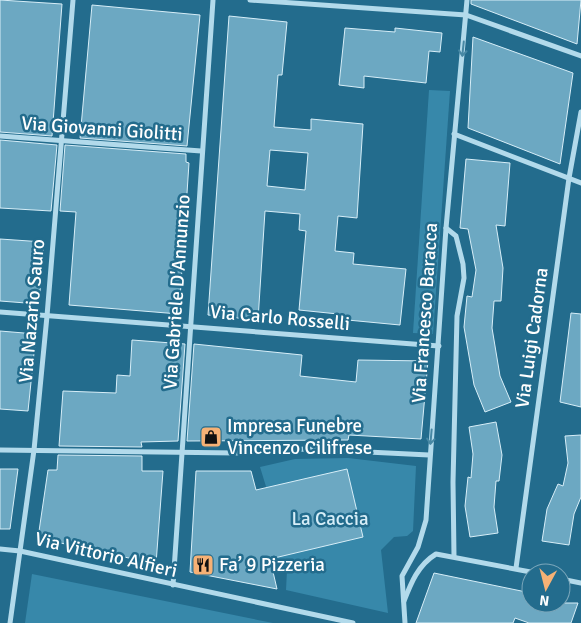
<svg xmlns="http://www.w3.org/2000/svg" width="581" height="623" font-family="Signika,sans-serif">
	<rect width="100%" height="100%" fill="#236c8d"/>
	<g fill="#3788aa">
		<polygon points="429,90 450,91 433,334 413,333"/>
		<polygon points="348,458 416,466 413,531 407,536 394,537 381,550 388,613 286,590 287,570 274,568 272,506 260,467 295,459"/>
		<polygon points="32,574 273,623 25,623"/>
	</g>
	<g fill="#6ca8c2" stroke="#d7eef8" fill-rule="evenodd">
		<polygon points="0,0 62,4 52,136 0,132"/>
		<polygon points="471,0 581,0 577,44 471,4"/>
		<polygon points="92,5 200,15 187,146 80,138"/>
		<path d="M229 16 287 22 282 75H278L274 127 311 130V119L363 124 357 218 338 216 335 251 354 253 353 264 406 269 400 325 337 319 338 314 299 310 306 231 299 230 300 214 265 211 258 320 208 315ZM270 150 308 153 305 190 267 186Z"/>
		<polygon points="345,28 395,32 395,28 442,33 440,52 429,51 426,83 364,76 364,88 339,85"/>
		<polygon points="473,37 573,73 560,164 468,128"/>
		<polygon points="0,140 57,145 51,211 0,208"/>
		<polygon points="65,145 186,154 186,162 189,163 179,314 69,305 76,212 60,211"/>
		<polygon points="466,159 510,163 505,226 496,225 503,268 501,301 494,301 492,328 500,376 511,402 485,412 474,385 464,327 467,296 472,297 476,270 468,229 460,228"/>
		<polygon points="0,239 44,242 39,304 0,301"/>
		<polygon points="571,313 581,314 581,407 560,402"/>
		<polygon points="0,331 36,334 28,411 0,409"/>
		<polygon points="132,340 185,344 178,441 141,442 142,447 59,446 63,391 116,393 117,375 130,376"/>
		<polygon points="194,344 302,355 300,376 356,382 358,360 428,361 421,439 349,435 348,440 187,441"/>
		<polygon points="496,422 502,455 499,481 496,481 494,507 498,533 470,537 465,506 468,477 471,478 473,454 469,427"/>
		<polygon points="581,435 581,497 574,514 569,545 542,541 547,509 558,484 563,486 568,463 565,436"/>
		<polygon points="58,455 142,456 142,471 163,471 156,564 38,538 48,470 57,470"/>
		<polygon points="0,469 18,469 10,529 0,529"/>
		<polygon points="347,469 363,537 270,559 277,589 190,572 196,471 251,471 256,490"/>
		<polygon points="434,573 531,593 531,603 578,603 571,623 529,623 515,618 513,623 416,623"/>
	</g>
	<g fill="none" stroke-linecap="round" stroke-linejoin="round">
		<g stroke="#b2daeb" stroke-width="5">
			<polyline points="250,0 466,15 581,56"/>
			<polyline points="454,134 581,183"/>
			<polyline points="0,136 201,151"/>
			<polyline points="446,228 456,236 463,264 464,278 457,316 453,482 454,556"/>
			<polyline points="0,312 439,346"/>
			<polyline points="0,450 236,453 306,449 429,455"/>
			<polyline points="0,549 20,551 353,623"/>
			<polyline points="516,568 569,178 581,112"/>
			<polyline points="561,579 581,583"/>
			<polyline points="173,585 213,0"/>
			<path d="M404 601C411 583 418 565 436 554L536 573"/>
			<polyline points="10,623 34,450 47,316 73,0"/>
			<polyline points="405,623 402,576 418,547 426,520 446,228 467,0"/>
		</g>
	</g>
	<defs><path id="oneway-shaft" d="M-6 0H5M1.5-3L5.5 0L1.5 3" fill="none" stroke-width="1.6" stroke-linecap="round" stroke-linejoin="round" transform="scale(1.25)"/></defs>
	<g stroke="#4788a4">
		<use href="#oneway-shaft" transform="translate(463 49) rotate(96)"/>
		<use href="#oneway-shaft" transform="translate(431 437) rotate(95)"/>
	</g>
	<defs>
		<g id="shop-square" transform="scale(1.125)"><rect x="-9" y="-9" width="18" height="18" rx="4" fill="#f6b175" stroke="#236c8d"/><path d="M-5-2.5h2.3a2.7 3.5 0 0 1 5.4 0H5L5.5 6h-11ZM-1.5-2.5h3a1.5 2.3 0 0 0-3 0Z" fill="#111"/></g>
		<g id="restaurant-square" transform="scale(1.125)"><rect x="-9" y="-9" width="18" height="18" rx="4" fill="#f6b175" stroke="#236c8d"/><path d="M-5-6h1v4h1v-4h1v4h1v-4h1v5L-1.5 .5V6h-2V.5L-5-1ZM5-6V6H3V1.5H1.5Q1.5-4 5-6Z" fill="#111"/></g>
	</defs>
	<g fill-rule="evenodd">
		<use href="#shop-square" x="211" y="437"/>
		<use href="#restaurant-square" x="203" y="565"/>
	</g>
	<g text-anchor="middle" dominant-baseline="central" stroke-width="5" stroke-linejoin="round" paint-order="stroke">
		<g font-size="19" fill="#fff" stroke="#236c8d">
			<text transform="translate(102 129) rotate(4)">Via Giovanni Giolitti</text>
			<text transform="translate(177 292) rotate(-86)">Via Gabriele D'Annunzio</text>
			<text transform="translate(32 311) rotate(-85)">Via Nazario Sauro</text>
			<text transform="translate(425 313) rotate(-86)">Via Francesco Baracca</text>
			<text transform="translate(280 318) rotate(5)">Via Carlo Rosselli</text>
			<text transform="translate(532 338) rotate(-82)">Via Luigi Cadorna</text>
			<text transform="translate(106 555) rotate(13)">Via Vittorio Alfieri</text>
		</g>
		<g font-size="19" fill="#fff" stroke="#236c8d" text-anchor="start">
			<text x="227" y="426">Impresa Funebre<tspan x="227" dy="22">Vincenzo Cilifrese</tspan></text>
			<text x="219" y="565">Fa’ 9 Pizzeria</text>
		</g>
		<g font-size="19" fill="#d7eef8" stroke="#236c8d">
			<text x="330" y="519">La Caccia</text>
		</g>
	</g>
	<g transform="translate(546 588) rotate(187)"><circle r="24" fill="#236c8d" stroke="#7ba7bb"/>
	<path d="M0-4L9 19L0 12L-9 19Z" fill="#f6b175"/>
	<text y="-8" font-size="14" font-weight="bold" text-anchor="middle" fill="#ffffff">N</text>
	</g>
</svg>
